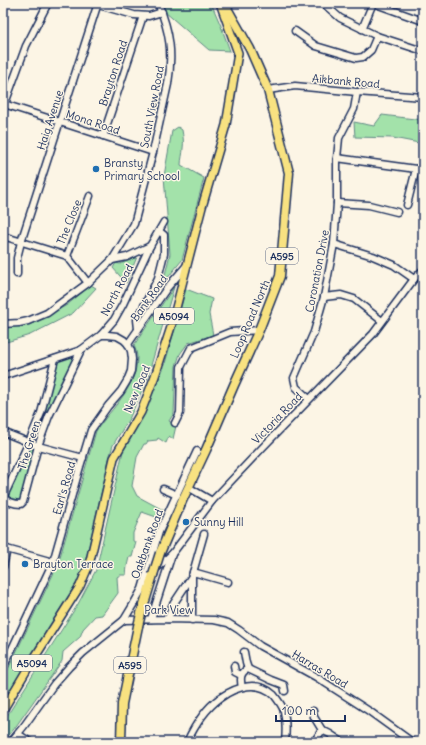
<svg xmlns="http://www.w3.org/2000/svg" width="426" height="745" font-family="Delius,sans-serif">
	<rect width="100%" height="100%" fill="#fcf5e5"/>
	<filter id="ink" filterUnits="userSpaceOnUse"><feTurbulence type="fractalNoise" baseFrequency=".025" numOctaves="2"/><feDisplacementMap in="SourceGraphic" scale="8" xChannelSelector="R" yChannelSelector="G"/><feConvolveMatrix kernelMatrix="1 2 1 2 8 2 1 2 1" color-interpolation-filters="sRGB"/></filter>
	<g filter="url(#ink)">
		<g fill="#a3e2aa" stroke="#5f8884">
			<polygon points="161,3 211,3 221,26 230,51 209,50 165,12"/>
			<polygon points="382,115 423,120 423,142 419,143 393,138 355,137 354,122 374,126"/>
			<path d="M178 127 182 130C183 136 184 142 183 148 183 154 181 159 181 165L204 178 182 260 161 286 164 279 170 254 164 176 172 131Z"/>
			<polygon points="137,257 126,283 113,268 116,263 120,264"/>
			<polygon points="91,285 96,288 73,313 30,335 3,343 3,327 38,321 67,305"/>
			<path d="M174 287 147 379 130 417 113 445 110 455 85 564 76 584 3 701V680L58 564 96 431C112 407 137 388 137 357 137 353 135 349 134 345Z"/>
			<polygon points="186,289 212,299 209,314 213,335 188,343 180,354 176,366 174,413 169,421 176,426 173,439 169,436 166,443 158,438 157,440 148,441 146,444 144,444 137,457 132,486 137,496 163,510 159,518 142,512 133,533 133,541 136,542 132,557 129,557 127,566 126,575 120,575 117,577 118,593 102,615 95,616 83,629 80,637 63,652 62,661 14,729 3,742 3,722 5,719 78,604 96,570 123,451 130,440 141,419 164,367"/>
			<polygon points="77,353 49,412 43,410 56,360"/>
			<polygon points="30,445 36,447 21,500 17,501 8,498 7,493"/>
		</g>
		<g fill="none" stroke-linecap="round" stroke-linejoin="round">
			<g stroke="#1b2f5e" stroke-width="9">
				<g id="minor">
					<polyline points="323,3 340,18 377,36 423,51"/>
					<polyline points="373,3 423,21"/>
					<polyline points="95,4 134,15 149,16 162,12"/>
					<polyline points="362,29 373,3"/>
					<polyline points="295,31 316,46 356,58 363,57 371,50 377,36"/>
					<polyline points="268,90 295,86 357,92 423,97"/>
					<polyline points="4,104 153,152"/>
					<polyline points="3,109 26,46 48,3"/>
					<polyline points="103,136 143,16"/>
					<polyline points="337,158 416,169 423,168"/>
					<polyline points="337,203 369,205 397,212"/>
					<polyline points="407,205 416,169"/>
					<polyline points="3,236 67,256 88,283"/>
					<polyline points="334,244 373,256 394,265 414,279"/>
					<polyline points="67,256 90,196"/>
					<polyline points="112,260 127,257 150,246"/>
					<polyline points="17,274 17,258 21,242 98,3"/>
					<polyline points="324,297 341,295 354,299 382,321"/>
					<path d="M3 324 19 323 28 321 47 313 88 283 112 260 134 224 153 152 168 84C173 53 170 32 158 3"/>
					<polyline points="138,329 137,320 158,278 164,254 164,235 159,231"/>
					<polyline points="128,344 167,288 187,265"/>
					<path d="M55 359 41 413 29 442 4 496C6 502 15 504 21 504L23 502 38 446 49 416 81 350"/>
					<polyline points="3,376 81,350 101,335 114,320 123,304 150,246 164,222"/>
					<polyline points="309,399 296,387 294,378 314,332 324,297 334,244 337,203 337,158 339,138 354,109 357,92"/>
					<polyline points="175,423 180,413 181,367 191,348 230,332 259,330"/>
					<polyline points="3,432 38,446 83,458"/>
					<polyline points="188,487 212,501"/>
					<polyline points="163,489 177,495"/>
					<polyline points="3,548 53,562"/>
					<polyline points="3,567 7,549"/>
					<polyline points="193,572 228,582"/>
					<polyline points="145,579 172,554 212,501 263,447 373,334 414,279 423,270"/>
					<polyline points="151,619 172,554"/>
					<polyline points="168,619 172,606 192,576"/>
					<polyline points="124,620 168,619 214,620 228,623 239,630 260,646 316,677 369,711 412,742"/>
					<polyline points="192,620 192,576 204,534"/>
					<polyline points="244,652 246,663 248,669"/>
					<polyline points="234,666 235,672 241,675"/>
					<polyline points="3,668 53,562 79,470 91,430 108,406 121,391 127,381 131,371 132,359 131,351 128,344 124,340 117,336 108,335 101,335"/>
					<path d="M242 687C240 679 240 672 248 669L271 680 284 685 285 691"/>
					<polyline points="313,711 314,717 322,730"/>
					<polyline points="18,734 30,742"/>
					<polyline points="11,742 24,726 54,684 69,667 83,653 124,620 133,605 142,589 159,532 197,451"/>
					<path d="M187 742C195 725 205 709 220 698 237 686 258 680 274 695 278 700 282 705 284 711 286 721 286 732 285 742"/>
					<polyline points="314,742 322,730 330,734 342,742"/>
				</g>
			</g>
			<g stroke="#1b2f5e" stroke-width="10">
				<polyline id="major" points="3,710 28,668 80,586 89,565 114,458 141,412 155,376 171,327 202,207 226,125 238,53 220,3"/>
			</g>
			<g stroke="#1b2f5e" stroke-width="11">
				<g id="highway">
					<polyline points="160,553 182,501 206,450 234,385 259,330 280,276 289,173 268,90 250,49 224,3"/>
					<polyline points="141,614 153,575"/>
					<polyline points="121,742 122,704 138,626"/>
				</g>
			</g>
			<use href="#minor" stroke="#fcf5e5" stroke-width="6"/>
			<use href="#major" stroke="#f8e281" stroke-width="7"/>
			<use href="#highway" stroke="#f8e281" stroke-width="8"/>
			<g stroke="#1b2f5e" stroke-width="11" stroke-linecap="butt">
				<g id="highway-bridge">
					<polyline points="153,575 160,553"/>
					<polyline points="138,626 141,614"/>
				</g>
			</g>
			<use href="#highway-bridge" stroke="#f8e281" stroke-width="8"/>
		</g>
	</g>
	<g fill="#1f6fb2" stroke="#fcf5e5" stroke-width="1.5">
		<circle cx="96" cy="169" r="4"/>
		<circle cx="186" cy="522" r="4"/>
		<circle cx="25" cy="564" r="4"/>
	</g>
	<g text-anchor="middle" dominant-baseline="central" stroke-width="3" stroke-linejoin="round" paint-order="stroke">
		<g fill="#fcf5e5" stroke="#5e6a86" stroke-width="1">
			<rect x="266" y="248" width="32" height="16" rx="3"/>
			<rect x="154" y="308" width="40" height="16" rx="3"/>
			<rect x="12" y="655" width="40" height="16" rx="3"/>
			<rect x="114" y="657" width="32" height="16" rx="3"/>
		</g>
		<g font-size="10" font-weight="bold" fill="#1b2f5e">
			<text x="282" y="256">A595</text>
			<text x="174" y="316">A5094</text>
			<text x="32" y="663">A5094</text>
			<text x="130" y="665">A595</text>
		</g>
		<g font-size="11" fill="#1b2f5e" stroke="#fcf5e5">
			<text transform="translate(113 73) rotate(-72)">Brayton Road</text>
			<text transform="translate(346 81) rotate(5)">Aikbank Road</text>
			<text transform="translate(152 107) rotate(-79)">South View Road</text>
			<text transform="translate(50 120) rotate(-72)">Haig Avenue</text>
			<text transform="translate(93 122) rotate(18)">Mona Road</text>
			<text transform="translate(69 222) rotate(-68)">The Close</text>
			<text transform="translate(317 271) rotate(-79)">Coronation Drive</text>
			<text transform="translate(117 290) rotate(-62)">North Road</text>
			<text transform="translate(149 298) rotate(-54)">Bank Road</text>
			<text transform="translate(250 319) rotate(-67)">Loop Road North</text>
			<text transform="translate(137 389) rotate(-67)">New Road</text>
			<text transform="translate(277 418) rotate(-46)">Victoria Road</text>
			<text transform="translate(29 445) rotate(-73)">The Green</text>
			<text transform="translate(64 488) rotate(-74)">Earl's Road</text>
			<text transform="translate(147 544) rotate(-70)">Oakbank Road</text>
			<text x="169" y="610">Park View</text>
			<text transform="translate(320 669) rotate(31)">Harras Road</text>
		</g>
		<g font-size="11" fill="#1b2f5e" stroke="#fcf5e5" text-anchor="start">
			<text x="104" y="163">Bransty<tspan x="104" dy="13">Primary School</tspan></text>
			<text x="194" y="522">Sunny Hill</text>
			<text x="33" y="564">Brayton Terrace</text>
		</g>
	</g>
	<rect width="426" height="745" fill="none" stroke="#fcf5e5" stroke-width="16"/>
	<rect x="8" y="8" width="410" height="729" fill="none" stroke="#1b2f5e" stroke-width="1.5" filter="url(#ink)"/>
	<path d="M276 715v6h69v-6" fill="none" stroke="#1b2f5e" stroke-width="2"/>
	<text x="282" y="715" font-size="12" fill="#1b2f5e" stroke="#fcf5e5" stroke-width="3" paint-order="stroke">100 m</text>
</svg>
